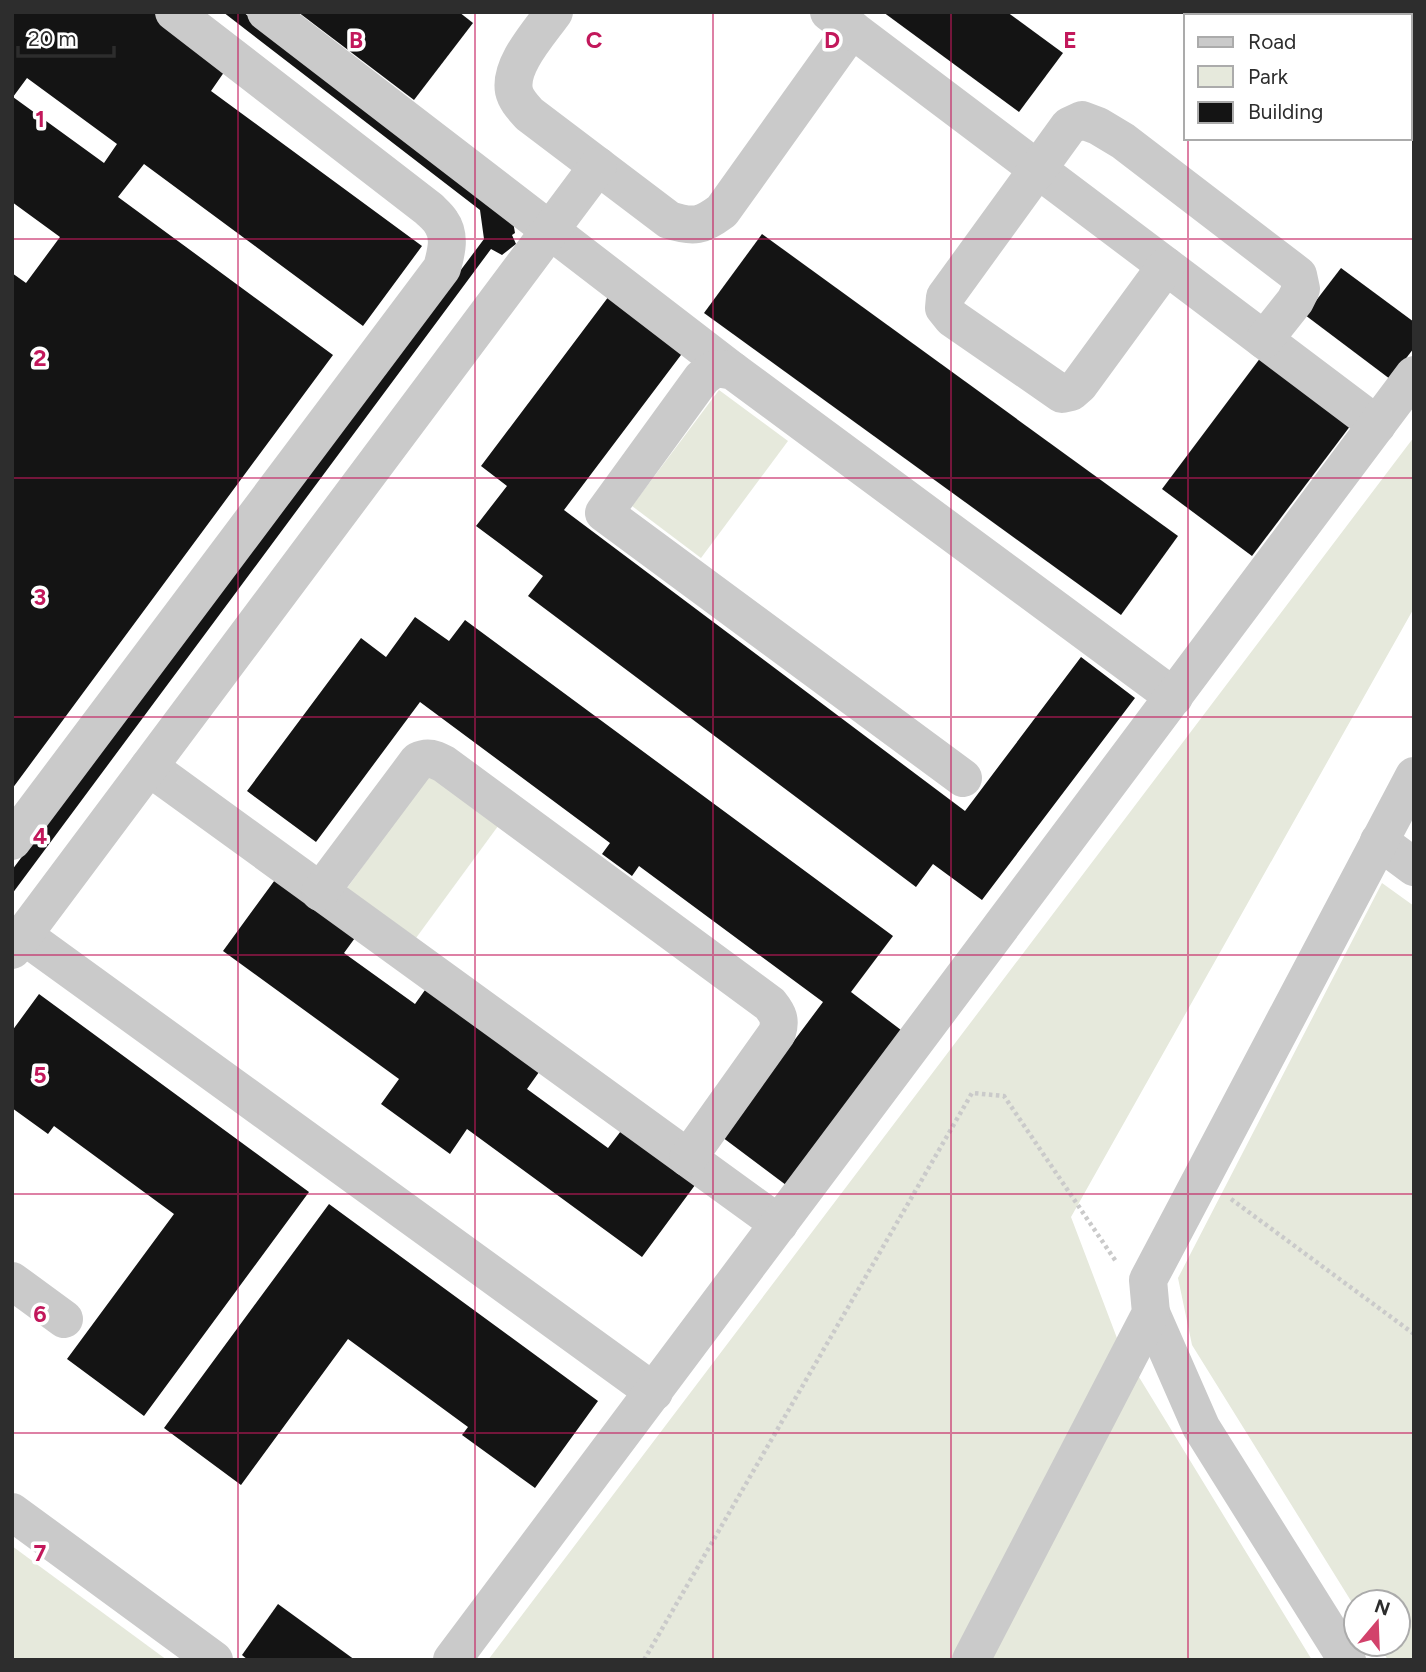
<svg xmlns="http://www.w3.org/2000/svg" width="1426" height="1672" font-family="Figtree,sans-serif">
	<rect width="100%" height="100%" fill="#fff"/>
	<g fill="#e6e9dc">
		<polygon points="719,390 788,441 701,558 632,506"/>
		<polygon points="1414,437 1414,608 1071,1217 1120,1346 1312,1660 488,1660"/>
		<polygon points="432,771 501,822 416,938 347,888"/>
		<polygon points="1382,883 1414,906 1414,1660 1388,1660 1378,1644 1398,1644 1398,1602 1356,1602 1356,1609 1192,1345 1178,1278"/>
		<polygon points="12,1546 167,1660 12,1660"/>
	</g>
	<g fill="#141414" fill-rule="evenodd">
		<path d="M12 12H158L229 65 211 91 422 246 363 326 144 164 118 197 333 355 12 789V273L26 283 60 237 12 202ZM27 78 117 144 104 163 13 97Z"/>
		<polygon points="223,12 243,12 503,211 511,210 515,233 512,235 516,244 502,255 491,249 12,894 12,870 484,239 480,210"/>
		<polygon points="298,12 459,12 473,23 414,100"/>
		<polygon points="883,12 1007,12 1063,53 1019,112"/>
		<polygon points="762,234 1178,536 1121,615 704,313"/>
		<polygon points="1341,268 1414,322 1414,348 1390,379 1305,315"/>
		<polygon points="609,296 684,351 564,510 965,811 1081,657 1135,698 982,900 933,864 916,887 528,596 543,576 476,526 507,486 481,466"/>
		<polygon points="1264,353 1354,421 1252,556 1162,489"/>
		<polygon points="415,617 449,641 465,620 893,936 851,992 901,1030 786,1185 722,1137 823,1002 639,866 632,876 602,854 610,843 420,702 316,842 247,791 361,638 386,657"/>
		<polygon points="280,873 360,931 344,953 415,1004 430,983 544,1065 527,1089 608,1148 624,1127 698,1181 642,1257 467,1129 450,1154 381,1104 399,1079 223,951"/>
		<polygon points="39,994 309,1192 144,1416 67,1359 174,1214 54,1126 48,1134 12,1108 12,1031"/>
		<polygon points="329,1204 598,1401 535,1488 462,1435 468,1427 348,1339 241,1485 164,1428"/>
		<polygon points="278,1604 355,1660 248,1660 242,1655"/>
	</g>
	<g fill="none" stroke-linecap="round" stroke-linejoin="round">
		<g stroke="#cacaca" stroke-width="4.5" stroke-dasharray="3.5 3.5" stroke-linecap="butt">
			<polyline points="1231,1199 1414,1334"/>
			<polyline points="644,1660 972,1093 1004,1096 1117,1263"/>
		</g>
		<g stroke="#cacaca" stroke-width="38">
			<polyline points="266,12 733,371"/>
			<path d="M554 12C540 32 509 65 514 91 516 100 523 107 529 114L669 220C694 228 702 226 722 211L852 29"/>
			<polyline points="829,12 1377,425"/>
			<polyline points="1166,266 1079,385 1071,392 1062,394 952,318 944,308 945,297 1069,126 1082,120 1098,126 1123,141 1298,275 1301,289 1295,301 1264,340"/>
			<polyline points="149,767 779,1224"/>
			<path d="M963 778 604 513 702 378C714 368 717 367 733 371L1174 697"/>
			<path d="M12 841 442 268C446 253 451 236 441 222 438 217 433 213 429 209L174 12"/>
			<polyline points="1379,841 1414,867"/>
			<path d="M320 892 418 761C428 756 434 759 444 764L770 1004C778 1014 781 1020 777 1033L688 1158"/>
			<polyline points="23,935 654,1392"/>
			<polyline points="12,950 598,166"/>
			<polyline points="12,1281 64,1319"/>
			<polyline points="1151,1313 1201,1427 1347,1660"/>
			<polyline points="12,1512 214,1660"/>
			<polyline points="452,1660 1414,375"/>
			<polyline points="971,1660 1151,1313 1148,1280 1414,776"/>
		</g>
	</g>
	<path fill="none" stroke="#c2185b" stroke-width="2" stroke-opacity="0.55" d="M238 12V1660M475 12V1660M713 12V1660M951 12V1660M1188 12V16M1188 138V1660M12 239H1414M12 478H1414M12 717H1414M12 955H1414M12 1194H1414M12 1433H1414"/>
	<g font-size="23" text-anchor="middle" font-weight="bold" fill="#c2185b" stroke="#fff" stroke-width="7" stroke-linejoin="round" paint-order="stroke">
		<text x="356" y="48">B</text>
		<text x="594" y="48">C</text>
		<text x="832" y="48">D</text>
		<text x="1070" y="48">E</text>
		<text x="40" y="127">1</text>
		<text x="40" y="366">2</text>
		<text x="40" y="605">3</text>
		<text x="40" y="844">4</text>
		<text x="40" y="1083">5</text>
		<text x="40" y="1322">6</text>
		<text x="40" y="1561">7</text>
	</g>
	<rect width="1426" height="1672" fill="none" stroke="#2d2d2d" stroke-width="28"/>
	<rect x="1184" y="14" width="228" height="126" fill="#ffffff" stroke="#ababab" stroke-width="2"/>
	<rect x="1198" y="37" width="35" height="10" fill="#cacaca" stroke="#ababab" stroke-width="2"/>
	<text x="1248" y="49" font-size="21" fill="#2d2d2d">Road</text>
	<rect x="1198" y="66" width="35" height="21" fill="#e6e9dc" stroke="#ababab" stroke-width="2"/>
	<text x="1248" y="84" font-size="21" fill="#2d2d2d">Park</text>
	<rect x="1198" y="102" width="35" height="21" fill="#141414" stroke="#ababab" stroke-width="2"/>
	<text x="1248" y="119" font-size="21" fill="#2d2d2d">Building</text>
	<g transform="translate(1377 1623) rotate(19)"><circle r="33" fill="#ffffff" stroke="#ababab" stroke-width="2"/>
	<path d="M0-5L12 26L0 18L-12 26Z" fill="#d2426b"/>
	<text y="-10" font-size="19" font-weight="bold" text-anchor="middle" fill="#2d2d2d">N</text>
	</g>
	<path d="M18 46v10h96v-10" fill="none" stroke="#2d2d2d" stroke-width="3.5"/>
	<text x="28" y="46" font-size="21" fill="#2d2d2d" stroke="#ffffff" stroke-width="5" paint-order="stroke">20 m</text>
</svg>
